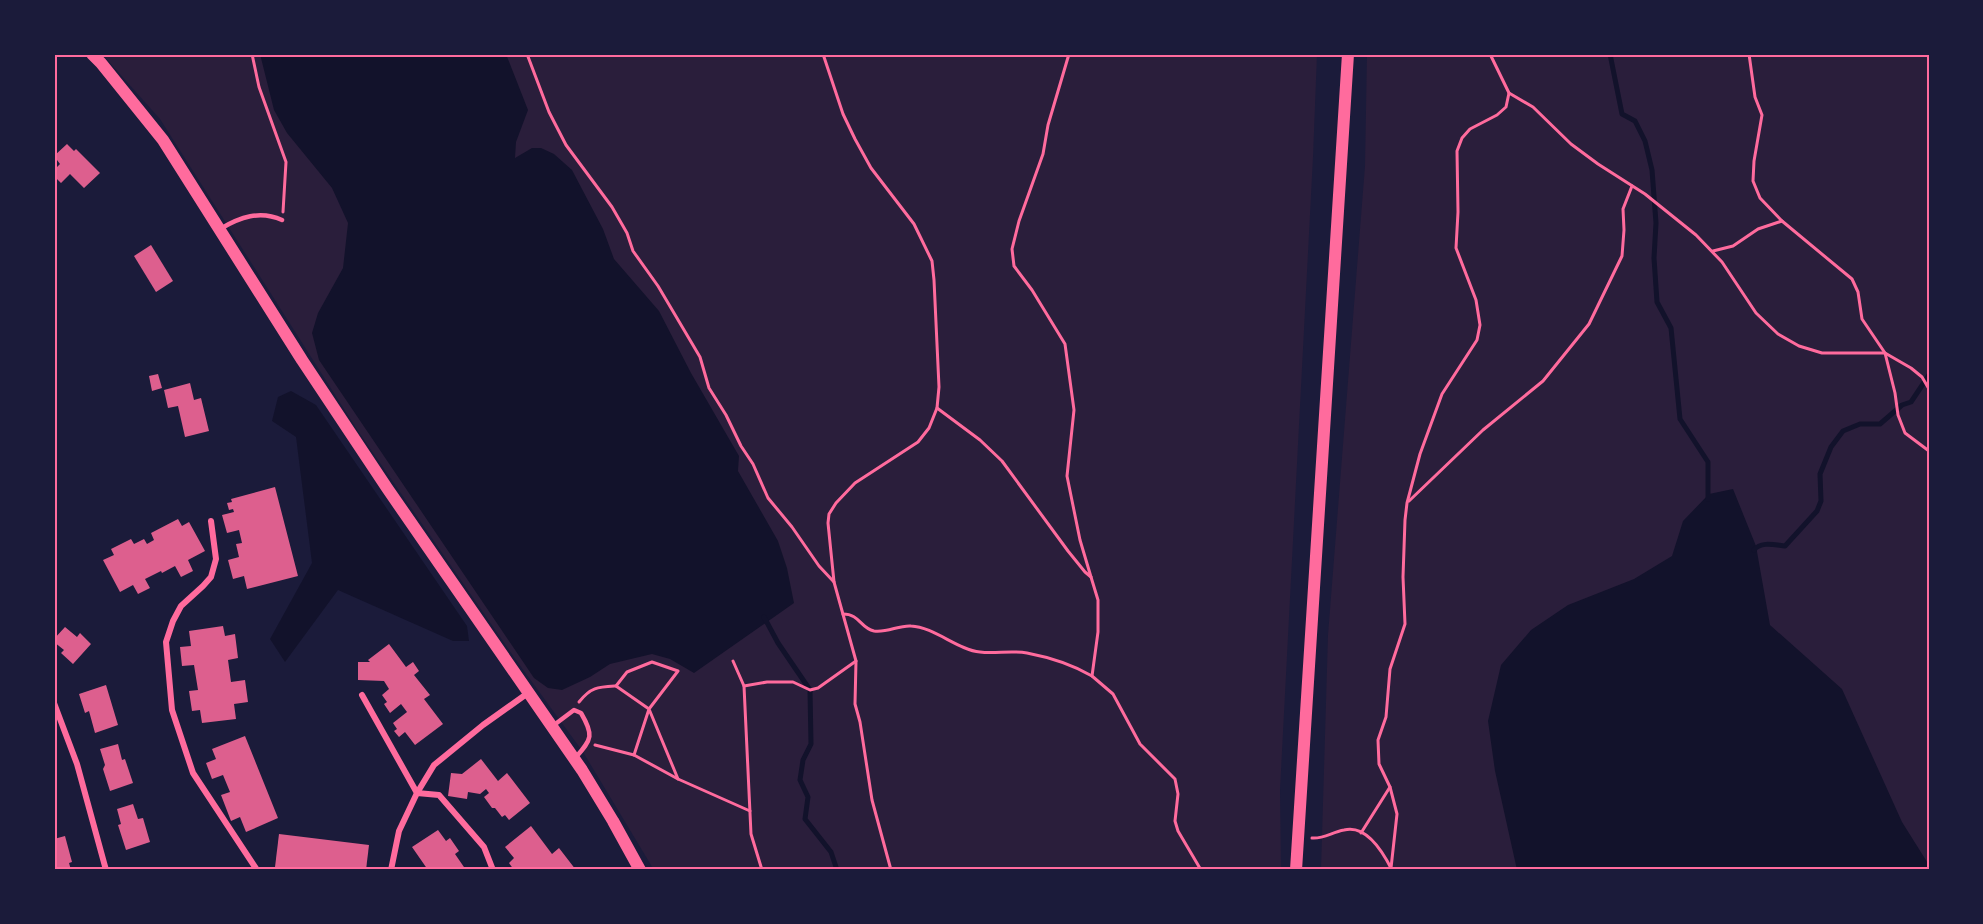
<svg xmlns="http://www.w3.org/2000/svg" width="1983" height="924" font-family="'Crimson Pro',serif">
	<rect width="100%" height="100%" fill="#1b1b3a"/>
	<g fill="#2a1e3b">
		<polygon points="102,54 1317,54 1313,157 1280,790 1281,870 654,870 583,752 516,660 358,431 160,119"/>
		<polygon points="1367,54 1929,54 1929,870 1321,870 1328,635 1365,166"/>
	</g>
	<g fill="#12122b">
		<polygon points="260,54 506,54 528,110 516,142 515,158 532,148 541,148 554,154 572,170 603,229 614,259 659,311 691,373 739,456 738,471 778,541 787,568 794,603 694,673 670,659 652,654 610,664 590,677 562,690 548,688 534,678 319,360 312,333 318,313 343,268 348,223 332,188 287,133 274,110"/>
		<polygon points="291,391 316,405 467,626 469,641 453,641 338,590 285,662 270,639 312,563 296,437 272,421 278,397"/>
		<polygon points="1733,489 1756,546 1770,625 1842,689 1902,822 1929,865 1929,870 1517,870 1495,771 1488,721 1501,665 1531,630 1568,605 1634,579 1672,556 1683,521 1709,494"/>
	</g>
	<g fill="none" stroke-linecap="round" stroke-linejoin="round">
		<g stroke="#12122b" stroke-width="5">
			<polyline points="1610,54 1622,114 1635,121 1645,141 1652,170 1656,223 1654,258 1657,302 1671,328 1680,419 1708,462 1708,499"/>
			<path d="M1754 550C1761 541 1775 545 1785 546L1817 511 1821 501 1820 474 1831 447 1843 431 1860 424H1880L1902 405 1911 402 1929 375"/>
			<polyline points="764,617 778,643 810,690 811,744 803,760 800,780 808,797 805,819 831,852 837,870"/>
		</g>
	</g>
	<g fill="#dd5f8e">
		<polygon points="67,144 74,151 76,149 100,173 84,188 70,174 61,183 54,176 54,170 60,164 54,156"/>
		<polygon points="151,245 173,281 156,292 134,256"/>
		<polygon points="158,374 162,388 152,391 149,376"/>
		<polygon points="190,383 194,400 201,398 209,431 185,437 178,406 168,408 164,390"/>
		<polygon points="275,487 298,576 247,589 244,576 233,579 228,560 239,557 236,544 242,543 239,530 227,533 222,515 234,512 233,509 229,510 227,503 232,502 231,499"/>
		<polygon points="178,519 182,526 189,522 205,551 188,560 193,571 181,577 175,566 162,573 161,571 145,579 150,588 138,594 133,585 120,592 103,560 114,555 111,549 131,539 134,544 144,539 147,544 154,540 151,533"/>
		<polygon points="223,626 225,636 235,634 238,658 228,660 231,682 245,680 248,702 234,704 236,719 202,723 200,710 192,711 189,691 198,690 194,665 182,666 180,647 191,646 189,631"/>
		<polygon points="65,627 77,637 80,633 91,644 73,664 61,653 64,650 54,642 54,639"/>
		<polygon points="389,644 406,667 413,662 419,671 414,675 430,695 424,699 443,724 415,745 405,732 399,737 394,731 397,729 393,723 407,712 401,704 390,713 384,704 387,702 382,695 389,689 384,681 358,680 358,662 370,662 368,660"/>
		<polygon points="106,685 118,725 95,733 89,711 85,713 79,694"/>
		<polygon points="245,736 278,818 246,832 240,817 231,821 221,795 230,792 223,775 212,779 206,763 216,759 212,749"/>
		<polygon points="118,744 122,760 125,759 133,783 110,791 103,769 105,765 100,749"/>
		<polygon points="481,759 498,781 507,773 530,803 509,820 505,815 502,817 495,808 492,808 484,797 489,793 486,789 480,794 468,792 467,799 448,796 451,773 462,774"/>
		<polygon points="133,804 138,819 143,818 150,842 126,850 118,825 121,824 117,809"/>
		<polygon points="531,826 552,854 559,848 576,870 533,870 530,867 527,870 514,870 509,863 514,858 505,847"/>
		<polygon points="438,830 446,841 450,838 459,851 455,854 466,870 428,870 412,847"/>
		<polygon points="279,834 369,845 366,870 279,870 275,867"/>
		<polygon points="65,836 72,862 69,863 71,870 54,870 54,839"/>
	</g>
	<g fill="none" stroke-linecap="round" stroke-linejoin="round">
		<g stroke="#ff6b9d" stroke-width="3">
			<polyline points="252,54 259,87 286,162 283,212"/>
			<polyline points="527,54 549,112 566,145 612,207 627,233 633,251 658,286 700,357 709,388 726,415 741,446 753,464 768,498 792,527 819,566 834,582"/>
			<polyline points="823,54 843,114 855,139 871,168 914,224 932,261 934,280 939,387 937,408 929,428 918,442 855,483 836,503 829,514 828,523 834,582 856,661 855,704 860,722 872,800 891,870"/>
			<polyline points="1069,54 1048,125 1043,154 1019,221 1012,249 1014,266 1032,290 1065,344 1074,410 1067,476 1080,540 1091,577"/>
			<polyline points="1490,54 1509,93 1533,107 1571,144 1598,164 1645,194 1696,235 1722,262 1756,313 1778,334 1799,346 1822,353 1885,353 1911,368 1922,377 1929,389"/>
			<polyline points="1749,54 1755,97 1762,115 1754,161 1753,181 1760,198 1782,221 1852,279 1858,292 1862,319 1885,353 1895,393 1898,415 1905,433 1929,451"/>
			<polyline points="1713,251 1733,246 1758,229 1782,221"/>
			<polyline points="937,408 980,440 1002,461 1068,551 1085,572 1091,577 1098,600 1098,632 1092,676 1113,694 1140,744 1175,779 1178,794 1175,821 1178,831 1201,870"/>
			<polyline points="1409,501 1483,430 1543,381 1589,324 1622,256 1624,230 1623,209 1632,186"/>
			<path d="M843 614C860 614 860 628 874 631 887 633 899 625 911 626 934 627 958 650 980 652 995 654 1011 650 1027 653 1048 657 1073 665 1092 676"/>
			<polyline points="733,661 744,686 751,834 762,870"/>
			<polyline points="744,686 767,682 793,682 810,690 818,688 856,661"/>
			<path d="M579 702C591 687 598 687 616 686"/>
			<polyline points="595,745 634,755 678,779 750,811"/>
			<polyline points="634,755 649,709 678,671 652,662 627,672 616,686 649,709 678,779"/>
			<polyline points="1361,833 1390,787"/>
			<path d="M1312 838C1324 839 1332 832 1344 830 1367 824 1384 854 1392 870"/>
			<polyline points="1391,868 1397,814 1390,787 1379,764 1378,740 1386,717 1390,669 1405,624 1403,577 1405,520 1407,503 1420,454 1442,394 1477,340 1480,325 1476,300 1456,248 1458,212 1457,151 1462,138 1470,129 1497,115 1506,107 1509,93"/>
		</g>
		<g stroke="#ff6b9d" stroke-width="4.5">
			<path d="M220 229C240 217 260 210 282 220"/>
			<path d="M554 725 574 710 581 713C594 735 592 739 576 757"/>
		</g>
		<g stroke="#ff6b9d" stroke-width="6">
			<polyline points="211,521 216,559 211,577 203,586 181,606 173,621 166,642 172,710 193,773 257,870"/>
			<polyline points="362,695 417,793 439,795 484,847 493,870"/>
			<polyline points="54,703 77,764 106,870"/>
			<polyline points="391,870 399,831 417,793 434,765 483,725 528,693"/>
		</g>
		<g stroke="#ff6b9d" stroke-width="12">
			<polyline points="92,54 101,63 163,140 302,360 387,488 582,770 613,821 640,870"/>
			<polyline points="1296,870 1348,54"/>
		</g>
	</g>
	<rect width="1983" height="924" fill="none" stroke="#1b1b3a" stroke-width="111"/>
	<rect x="56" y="56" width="1872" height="812" fill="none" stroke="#ff6b9d" stroke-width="2"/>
</svg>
